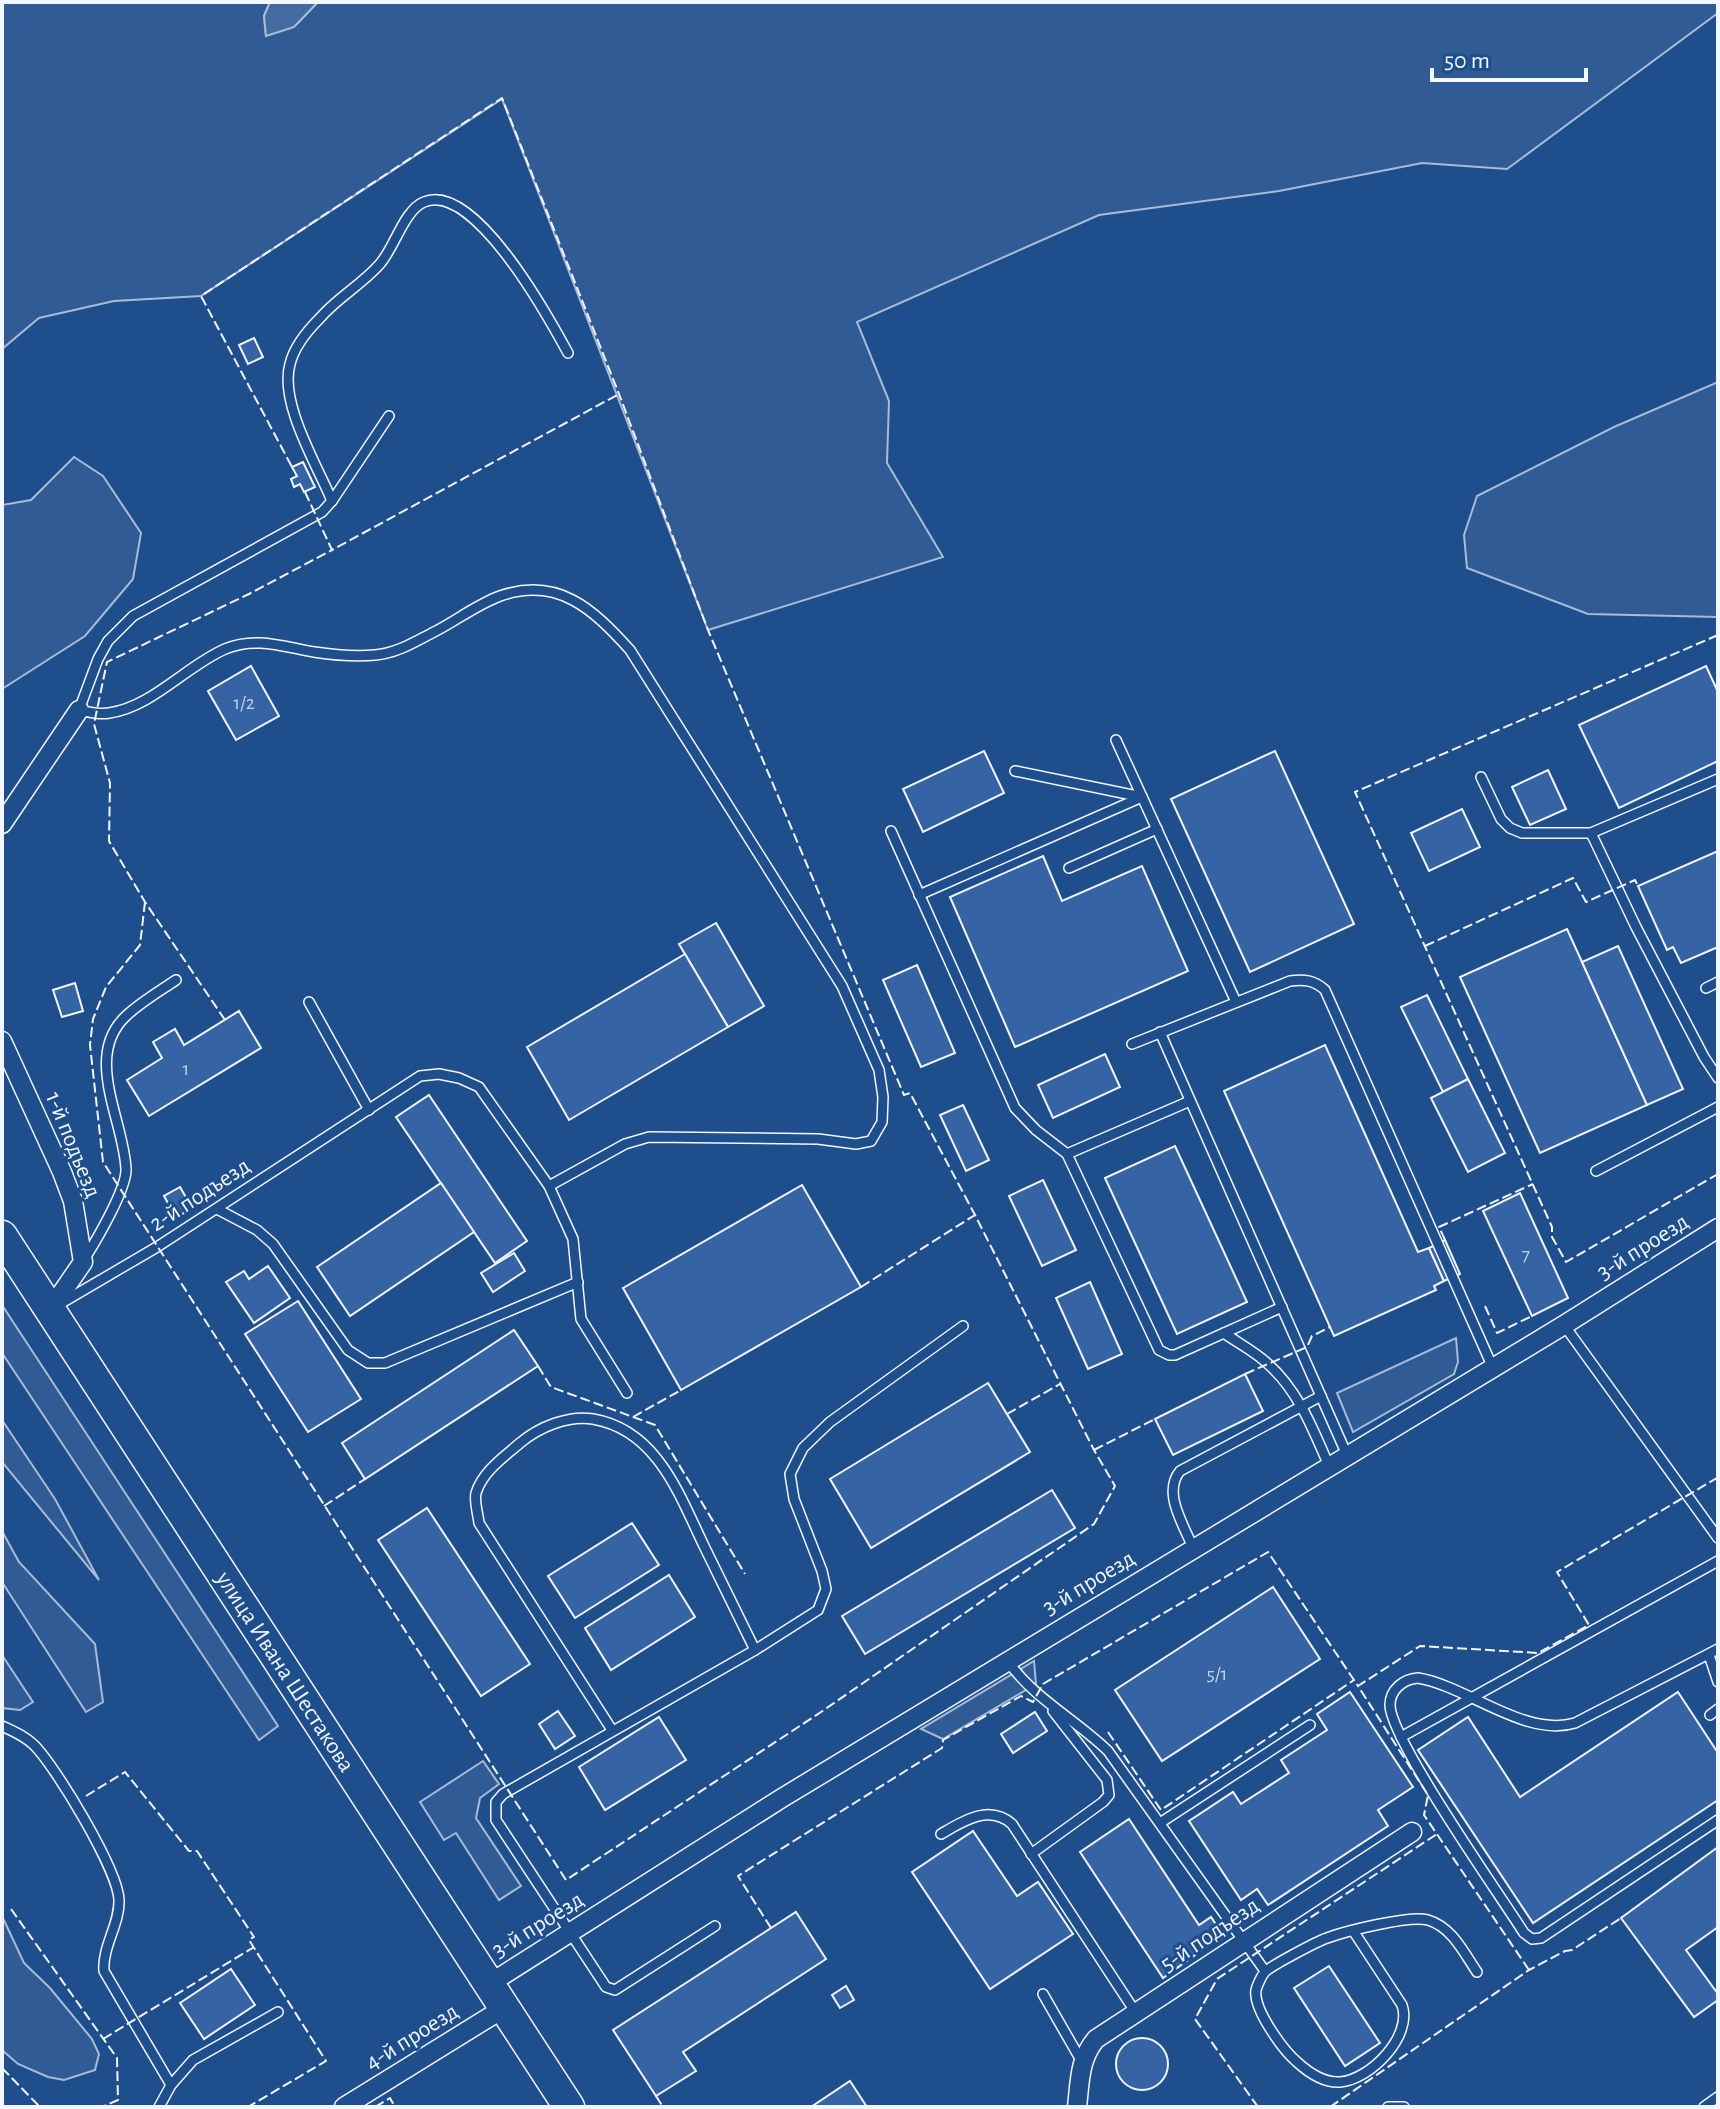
<svg xmlns="http://www.w3.org/2000/svg" width="1720" height="2109" font-family="'Alegreya Sans',sans-serif">
	<rect width="100%" height="100%" fill="#1f4e8c"/>
	<g fill="#305b95" stroke="#a8bbd7" stroke-width="2">
		<polygon points="2,2 270,2 264,16 266,36 294,27 318,2 1718,2 1718,13 1507,169 1422,163 1279,191 1099,215 857,322 889,401 887,463 943,557 708,630 502,99 201,296 114,301 39,318 2,349"/>
		<polygon points="1718,382 1718,617 1588,614 1467,568 1464,535 1477,496 1614,427"/>
		<polygon points="74,457 103,476 141,533 133,579 85,636 2,689 2,505 31,500"/>
		<polygon points="2,1305 278,1726 259,1740 2,1353"/>
		<polygon points="1456,1338 1458,1362 1454,1374 1353,1432 1337,1393"/>
		<polygon points="2,1420 55,1499 99,1580 2,1462"/>
		<polygon points="2,1531 19,1562 95,1644 103,1702 86,1712 2,1582"/>
		<polygon points="2,1655 33,1702 20,1710 2,1708"/>
		<polygon points="1034,1661 1036,1684 943,1739 921,1729"/>
		<polygon points="483,1761 499,1784 480,1798 476,1818 521,1886 499,1900 456,1833 444,1840 420,1802"/>
		<polygon points="2,1916 24,1963 50,1988 92,2039 99,2054 95,2070 64,2080 48,2077 18,2064 2,2050"/>
	</g>
	<polygon fill="#446ba0" stroke="#a8bbd7" stroke-width="2" points="270,2 318,2 294,27 266,36 264,16"/>
	<g fill="#3563a3" stroke="#f2f6ff" stroke-width="2">
		<polygon points="254,338 263,357 248,364 239,345"/>
		<polygon points="303,462 315,487 304,492 300,484 294,487 291,479 297,476 292,467"/>
		<polygon points="251,666 279,716 236,740 208,691"/>
		<polygon points="1706,666 1718,692 1718,761 1619,808 1579,725"/>
		<polygon points="984,751 1004,793 923,832 903,789"/>
		<polygon points="1275,751 1354,924 1250,972 1171,799"/>
		<polygon points="1548,770 1566,809 1530,825 1512,787"/>
		<polygon points="1462,809 1480,847 1429,871 1411,833"/>
		<polygon points="1718,851 1718,947 1681,963 1673,947 1667,950 1638,886"/>
		<polygon points="1043,856 1062,901 1142,866 1188,971 1015,1047 950,897"/>
		<polygon points="716,923 764,1006 728,1027 679,944"/>
		<polygon points="1567,929 1647,1105 1540,1153 1460,977"/>
		<polygon points="1618,946 1683,1089 1647,1105 1582,962"/>
		<polygon points="685,954 728,1027 569,1120 527,1047"/>
		<polygon points="917,965 955,1053 921,1067 883,980"/>
		<polygon points="75,983 83,1011 62,1017 53,990"/>
		<polygon points="1427,995 1468,1079 1443,1092 1401,1007"/>
		<polygon points="239,1011 261,1048 149,1116 127,1080 162,1058 153,1042 175,1029 184,1045"/>
		<polygon points="1325,1045 1418,1252 1429,1248 1444,1281 1434,1286 1436,1290 1334,1336 1224,1091"/>
		<polygon points="1105,1054 1120,1087 1053,1118 1038,1085"/>
		<polygon points="1468,1079 1505,1153 1468,1172 1431,1098"/>
		<polygon points="429,1095 527,1241 495,1263 396,1117"/>
		<polygon points="963,1105 989,1160 966,1171 940,1115"/>
		<polygon points="1175,1146 1247,1302 1177,1334 1105,1178"/>
		<polygon points="1043,1180 1076,1250 1042,1266 1009,1196"/>
		<polygon points="441,1183 474,1232 350,1316 317,1267"/>
		<polygon points="802,1185 861,1287 681,1390 623,1288"/>
		<polygon points="180,1187 192,1208 176,1218 164,1196"/>
		<polygon points="1520,1193 1568,1298 1532,1316 1483,1211"/>
		<polygon points="1445,1240 1460,1274 1444,1281 1429,1248"/>
		<polygon points="514,1253 525,1271 493,1292 481,1273"/>
		<polygon points="268,1266 290,1298 254,1323 226,1282 244,1271 249,1279"/>
		<polygon points="1090,1282 1122,1354 1088,1369 1056,1298"/>
		<polygon points="298,1301 361,1399 308,1432 245,1334"/>
		<polygon points="514,1330 538,1366 365,1479 342,1443"/>
		<polygon points="1245,1374 1263,1411 1173,1455 1155,1419"/>
		<polygon points="988,1383 1030,1452 871,1548 830,1479"/>
		<polygon points="1052,1490 1075,1528 865,1654 842,1616"/>
		<polygon points="427,1508 530,1664 481,1696 378,1540"/>
		<polygon points="632,1523 659,1565 575,1618 548,1576"/>
		<polygon points="669,1575 695,1617 611,1670 585,1628"/>
		<polygon points="1273,1587 1320,1659 1162,1761 1115,1690"/>
		<polygon points="1350,1692 1413,1787 1378,1810 1388,1826 1268,1905 1257,1889 1241,1900 1189,1821 1233,1792 1241,1804 1289,1773 1281,1760 1327,1730 1317,1714"/>
		<polygon points="1678,1692 1718,1753 1718,1800 1533,1923 1418,1750 1468,1717 1520,1797"/>
		<polygon points="558,1711 575,1736 555,1749 539,1724"/>
		<polygon points="1035,1712 1047,1731 1013,1753 1001,1734"/>
		<polygon points="659,1717 686,1760 605,1810 579,1767"/>
		<polygon points="1129,1819 1199,1925 1211,1917 1223,1935 1163,1978 1080,1852"/>
		<polygon points="973,1831 1017,1896 1038,1882 1073,1934 990,1989 912,1872"/>
		<polygon points="1718,1847 1718,1927 1686,1950 1718,1994 1718,2000 1694,2017 1621,1918"/>
		<polygon points="796,1912 826,1959 683,2052 696,2071 656,2096 613,2030"/>
		<polygon points="1329,1966 1380,2043 1345,2066 1294,1988"/>
		<polygon points="231,1969 255,2005 204,2039 180,2003"/>
		<polygon points="846,1986 854,2000 840,2008 832,1995"/>
		<circle cx="1142" cy="2064" r="26"/>
		<polygon points="850,2081 867,2107 811,2107"/>
	</g>
	<g fill="none" stroke-linecap="round" stroke-linejoin="round">
		<g stroke="#f2f6ff" stroke-width="12">
			<g id="lane">
				<path d="M389 416 332 501 322 512 133 616 108 641 98 659 79 710C89 712 99 715 109 713 152 707 186 666 225 649 255 636 284 647 314 652 334 655 355 657 375 655 398 653 416 641 436 631 457 620 478 604 500 596 558 576 593 609 630 650L842 986 879 1070 883 1097 882 1122 871 1141 856 1144 818 1139 649 1137 625 1144 549 1186"/>
				<path d="M332 501C317 465 279 403 290 364 294 347 308 330 320 318 337 298 361 285 379 265 394 249 404 210 424 202 474 181 549 318 568 353"/>
				<polyline points="1116,740 1236,1002"/>
				<polyline points="1015,771 1142,797"/>
				<polyline points="1481,777 1501,819 1510,828 1522,833 1591,833 1718,779"/>
				<polyline points="891,831 1015,1108 1036,1130 1067,1154 1159,1350 1169,1355 1175,1355 1282,1307"/>
				<polyline points="1591,833 1636,927 1704,1057 1718,1078"/>
				<polyline points="1069,868 1157,829"/>
				<polyline points="919,895 1142,797"/>
				<polyline points="1706,988 1718,982"/>
				<polyline points="309,1002 369,1110"/>
				<polyline points="1160,1032 1347,1455"/>
				<path d="M1132 1044 1290 981C1304 979 1314 980 1325 990L1493 1368"/>
				<polyline points="1067,1154 1190,1101"/>
				<polyline points="1596,1171 1718,1107"/>
				<polyline points="217,1209 257,1230 273,1244 348,1350 368,1363 385,1363 578,1282"/>
				<path d="M85 1258C96 1241 127 1188 126 1169 124 1121 83 1056 126 1016 141 1002 160 991 176 980"/>
				<polyline points="58,1305 157,1247 420,1076 439,1074 459,1078 479,1087 549,1186 573,1239 581,1319 627,1393"/>
				<polyline points="1564,1325 1718,1538"/>
				<path d="M1224 1333C1238 1343 1254 1351 1267 1363 1298 1390 1313 1429 1329 1466"/>
				<path d="M1193 1548C1184 1525 1162 1493 1180 1471L1321 1396"/>
				<path d="M1718 1649 1575 1723C1525 1738 1467 1686 1418 1678 1403 1679 1390 1690 1390 1705 1390 1739 1500 1895 1524 1933L1532 1939 1541 1938 1718 1820"/>
				<polyline points="1709,1655 1718,1682"/>
				<path d="M1007 1660C1033 1698 1075 1719 1108 1751L1265 1971"/>
				<polyline points="1710,1715 1718,1709"/>
				<path d="M2 1726C13 1731 25 1736 34 1745 56 1767 118 1870 119 1900 120 1924 102 1947 104 1971L171 2085 159 2107"/>
				<path d="M612 1730 479 1523C478 1514 474 1501 476 1493 483 1471 504 1457 520 1443 539 1427 568 1415 593 1419 657 1430 679 1494 704 1546 721 1580 738 1615 755 1650"/>
				<polyline points="1401,1737 1718,1561"/>
				<polyline points="1160,1823 1310,1725"/>
				<path d="M941 1834C963 1821 989 1804 1012 1824L1136 2013"/>
				<polyline points="1031,1854 1103,1802 1109,1795 1107,1780 1053,1711"/>
				<polyline points="715,1926 615,1990 606,1987 496,1820 496,1802 503,1794 755,1650 818,1610 826,1589 822,1571 794,1499 790,1474 803,1448 830,1422 963,1326"/>
				<path d="M1354 1932 1402 2005C1413 2036 1370 2080 1340 2082 1324 2083 1309 2073 1297 2062 1283 2050 1253 2009 1256 1990 1257 1986 1261 1977 1264 1973 1268 1967 1318 1941 1327 1938 1346 1931 1410 1915 1428 1920 1452 1927 1464 1953 1477 1972"/>
				<polyline points="1043,1994 1082,2062"/>
				<polyline points="171,2085 193,2060 278,2012"/>
				<polyline points="1388,2107 1404,2107"/>
				<polyline points="1704,2107 1718,2097"/>
			</g>
		</g>
		<g stroke="#f2f6ff" stroke-width="21">
			<g id="street">
				<polyline points="2,824 79,710"/>
				<polyline points="2,1041 62,1172 73,1201 83,1262 50,1310"/>
				<polyline points="489,1984 782,1798 1564,1325 1718,1228"/>
				<polyline points="344,2107 504,2008"/>
				<path d="M1077 2107C1080 2082 1079 2059 1096 2039L1412 1832"/>
			</g>
		</g>
		<g stroke="#f2f6ff" stroke-width="33">
			<polyline id="primary" points="2,1236 569,2107"/>
		</g>
		<use href="#lane" stroke="#1f4e8c" stroke-width="9"/>
		<use href="#street" stroke="#1f4e8c" stroke-width="18"/>
		<use href="#primary" stroke="#1f4e8c" stroke-width="30"/>
		<g stroke="#f2f6ff" stroke-width="2" stroke-dasharray="10 4" stroke-linecap="butt">
			<polyline points="305,492 332,550 619,394"/>
			<polyline points="1718,635 1355,792 1552,1227 1552,1237 1566,1262 1718,1174"/>
			<polyline points="145,902 140,945 106,987 93,1019 90,1045 103,1162 566,1880 821,1712 1094,1524 1115,1486 1094,1450 975,1215 910,1093 904,1095 708,630 619,394 502,98 201,296 292,467"/>
			<polyline points="1425,946 1573,878 1586,902 1635,880 1638,886"/>
			<polyline points="225,1020 145,902 109,841 110,783 94,724 107,662 249,594 332,550"/>
			<polyline points="1445,1240 1439,1227 1533,1184"/>
			<polyline points="861,1287 975,1215"/>
			<polyline points="1485,1306 1497,1333 1532,1316"/>
			<polyline points="538,1366 551,1387 655,1425 745,1574"/>
			<polyline points="1245,1374 1307,1347 1312,1336 1330,1327"/>
			<polyline points="1007,1414 1060,1384"/>
			<polyline points="633,1417 681,1390"/>
			<polyline points="1094,1450 1155,1419"/>
			<polyline points="324,1506 365,1479"/>
			<polyline points="1108,1732 1161,1810 1354,1680"/>
			<polyline points="86,1796 125,1772 189,1851 197,1851 254,1937 249,1940 326,2061 248,2107"/>
			<polyline points="11,1909 117,2058 118,2100 102,2107"/>
			<polyline points="771,1928 738,1876 942,1748 943,1740 1021,1696 1033,1702 1043,1684 1268,1552 1358,1686"/>
			<polyline points="1529,1970 1424,1815 1428,1795 1358,1686 1420,1646 1538,1653 1589,1625 1557,1572 1717,1478"/>
			<polyline points="103,2039 254,1947"/>
			<polyline points="2,2068 40,2107"/>
			<polyline points="656,2096 663,2107"/>
			<polyline points="375,2107 390,2098 395,2107"/>
			<polyline points="1258,2107 1195,2019 1217,1979 1437,1834"/>
			<polyline points="1330,2107 1529,1970 1565,1951 1572,1950 1621,1918"/>
		</g>
	</g>
	<g text-anchor="middle" dominant-baseline="central" stroke-width="6" stroke-linejoin="round" paint-order="stroke">
		<g font-size="20" fill="#c3d1e8">
			<text x="244" y="703">1/2</text>
			<text x="186" y="1069">1</text>
			<text x="1526" y="1255">7</text>
			<text x="1217" y="1674">5/1</text>
		</g>
		<g font-size="24" fill="#f2f6ff" stroke="#1f4e8c">
			<text transform="translate(73 1145) rotate(68)">1-й подъезд</text>
			<text transform="translate(200 1195) rotate(-33)">2-й подъезд</text>
			<text transform="translate(1643 1247) rotate(-32)">3-й проезд</text>
			<text transform="translate(1089 1583) rotate(-31)">3-й проезд</text>
			<text transform="translate(285 1672) rotate(57)">улица Ивана Шестакова</text>
			<text transform="translate(538 1925) rotate(-32)">3-й проезд</text>
			<text transform="translate(1210 1935) rotate(-34)">5-й подъезд</text>
			<text transform="translate(412 2037) rotate(-32)">4-й проезд</text>
		</g>
	</g>
	<rect width="1720" height="2109" fill="none" stroke="#f2f6ff" stroke-width="8"/>
	<path d="M1432 68v12h154v-12" fill="none" stroke="#f2f6ff" stroke-width="4"/>
	<text x="1444" y="68" font-size="24" fill="#f2f6ff" stroke="#1f4e8c" stroke-width="6" paint-order="stroke">50 m</text>
</svg>
